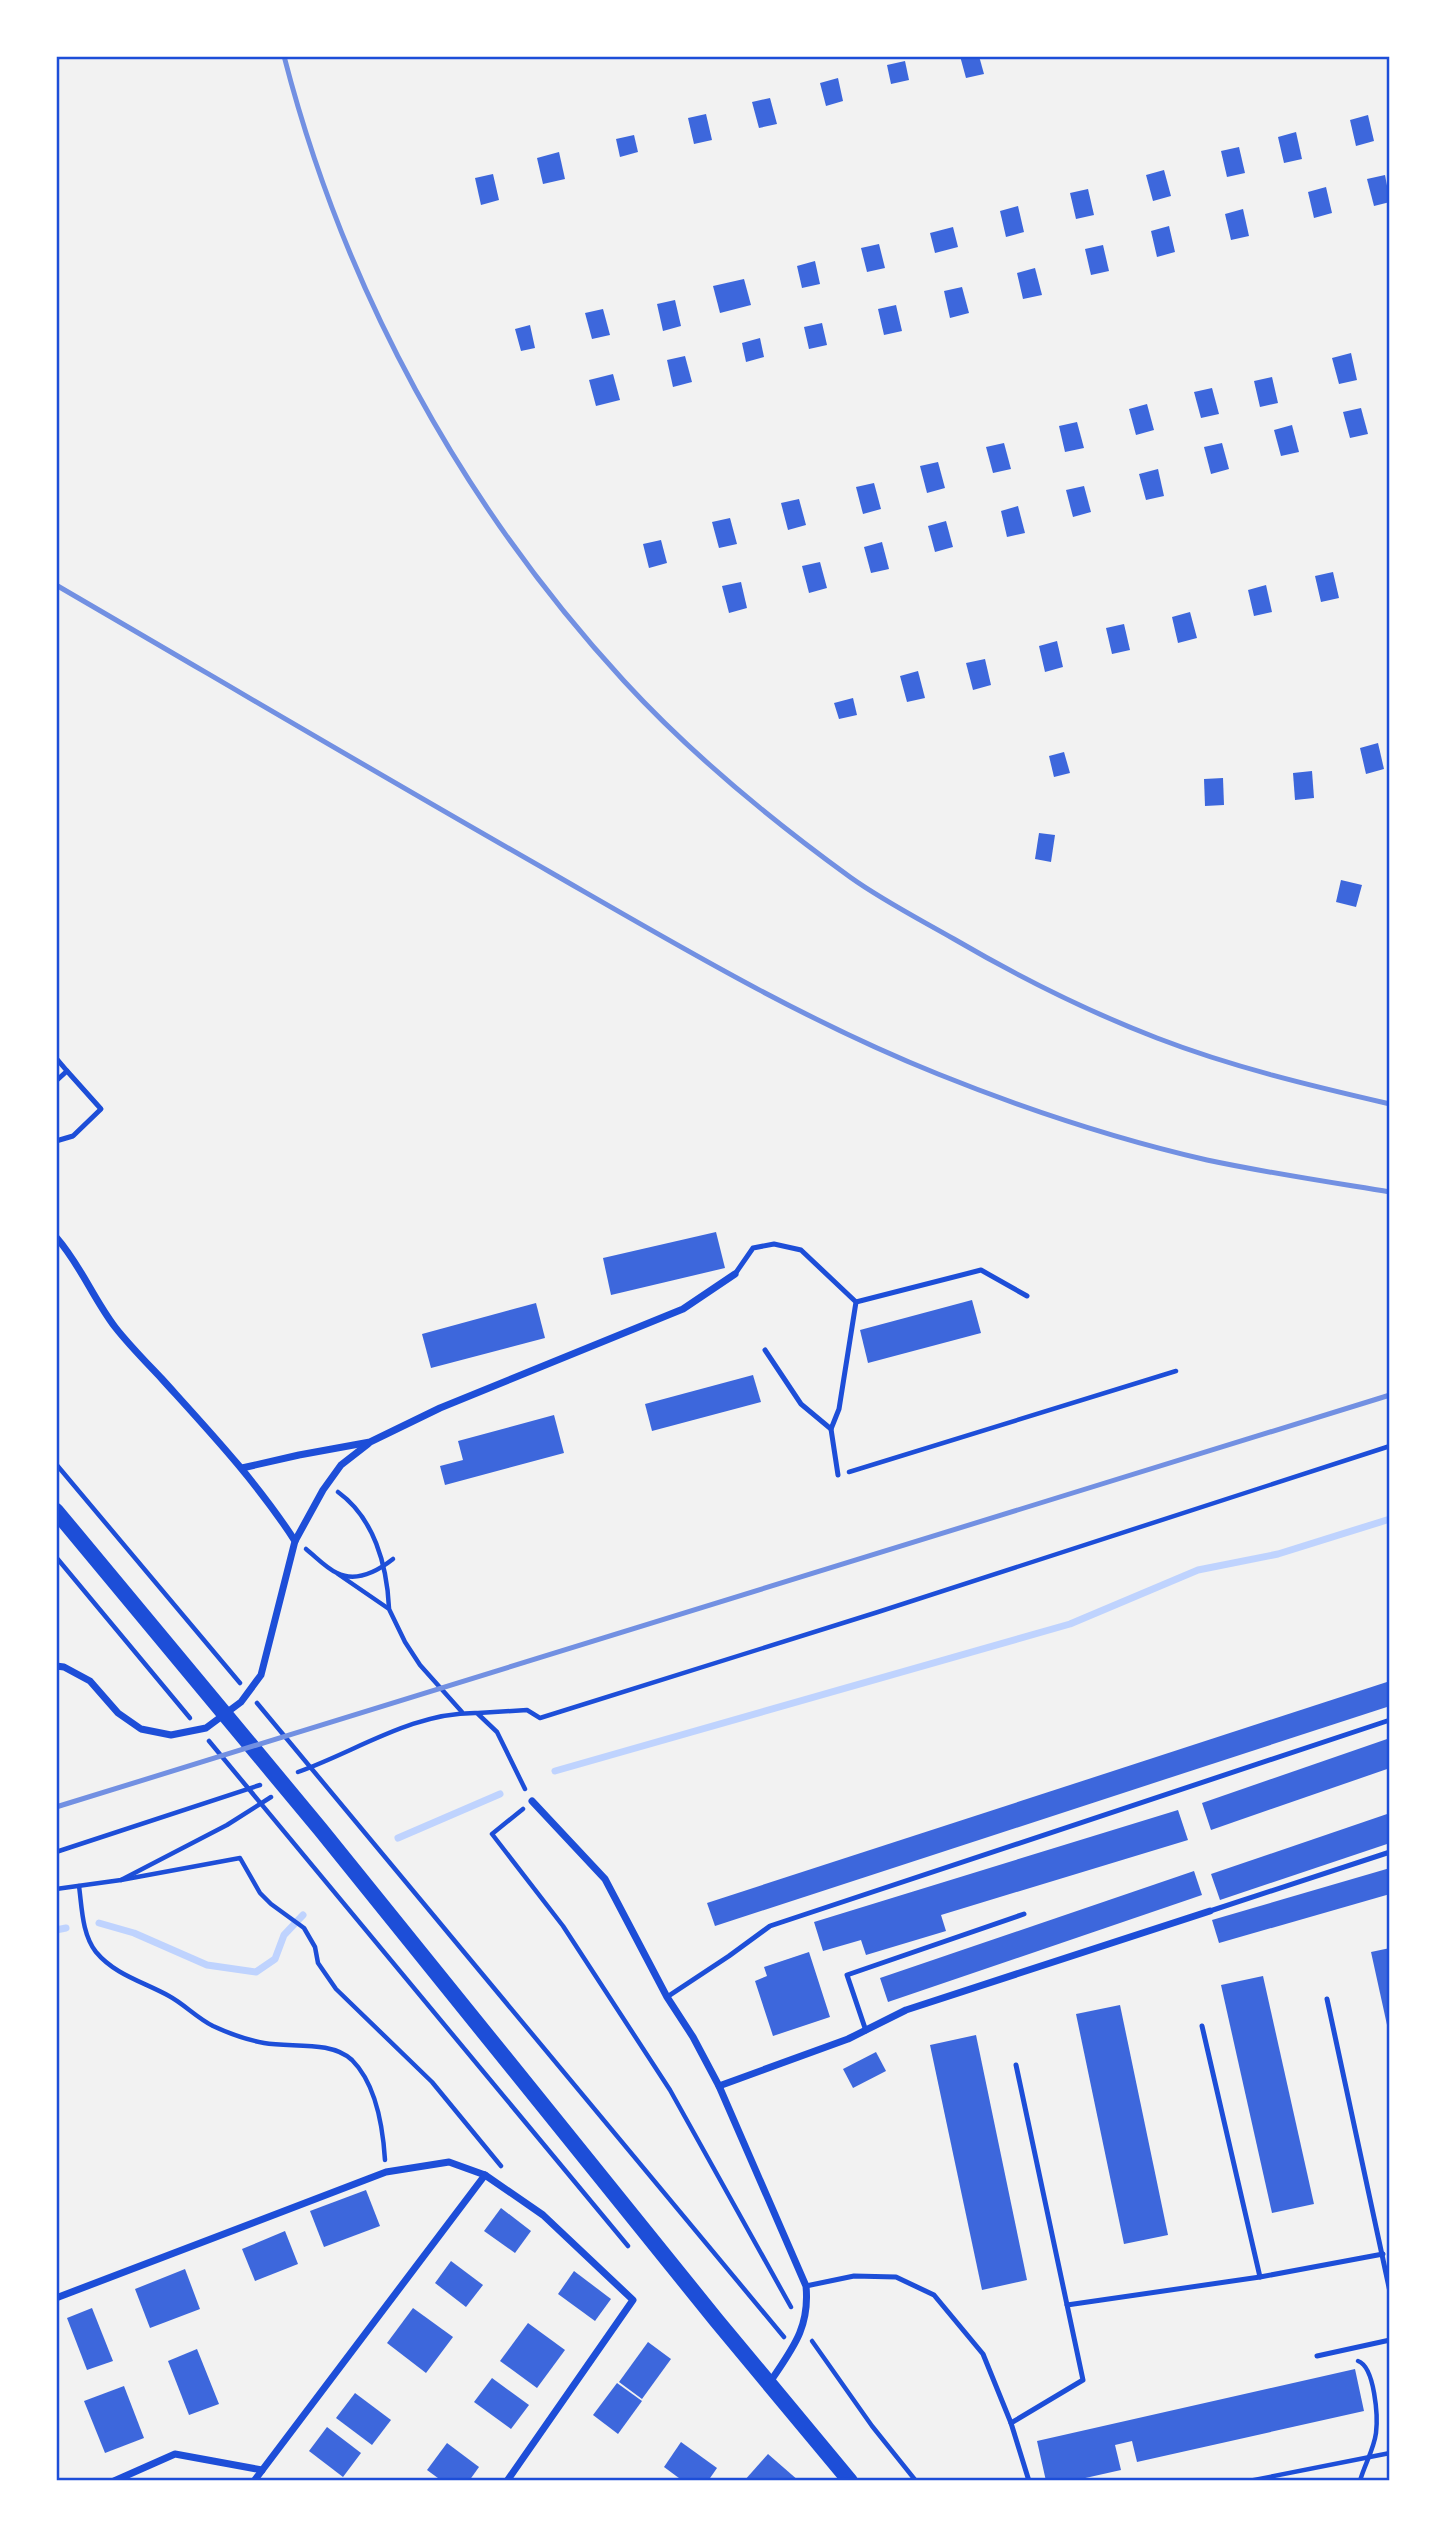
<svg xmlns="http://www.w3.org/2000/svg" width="1446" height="2537" font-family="'PT Sans Narrow',sans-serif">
	<rect width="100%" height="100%" fill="#f2f2f2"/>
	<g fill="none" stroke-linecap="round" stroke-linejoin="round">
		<g stroke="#bfd3fe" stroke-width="7">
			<polyline points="555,1771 1070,1624 1198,1570 1278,1554 1390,1519"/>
			<polyline points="398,1838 500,1794"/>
			<polyline points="99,1923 134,1933 207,1965 256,1972 275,1959 284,1935 303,1915"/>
			<polyline points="56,1930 66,1928"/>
		</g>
	</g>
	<g fill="#3d67dc">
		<polygon points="960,56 979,56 984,74 966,78"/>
		<polygon points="905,61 909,80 891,84 887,65"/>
		<polygon points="838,78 843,101 826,106 820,83"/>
		<polygon points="770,98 777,124 759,128 752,102"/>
		<polygon points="706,114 712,140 694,144 688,118"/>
		<polygon points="1368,115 1374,141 1356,146 1350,120"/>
		<polygon points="1296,132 1302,159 1284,163 1278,137"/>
		<polygon points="634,135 638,152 620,157 616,139"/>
		<polygon points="1239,147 1245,173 1227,177 1221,151"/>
		<polygon points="559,152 565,179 543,184 537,158"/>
		<polygon points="1164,170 1171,196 1153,201 1146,175"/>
		<polygon points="493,174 499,200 481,205 475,178"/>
		<polygon points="1385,175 1390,202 1374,206 1367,179"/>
		<polygon points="1326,187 1332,213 1314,218 1308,192"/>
		<polygon points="1088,189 1094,215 1076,219 1070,193"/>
		<polygon points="1018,206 1024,232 1006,237 1000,211"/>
		<polygon points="1243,209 1249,236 1231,240 1225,214"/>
		<polygon points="1169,226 1175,252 1157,257 1151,231"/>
		<polygon points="953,227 958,247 935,253 930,233"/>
		<polygon points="879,244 885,268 867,272 861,248"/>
		<polygon points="1103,245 1109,271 1091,275 1085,249"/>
		<polygon points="815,261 820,284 802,288 797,266"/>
		<polygon points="1035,268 1042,295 1023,299 1017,273"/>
		<polygon points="744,279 751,305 720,313 713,286"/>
		<polygon points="962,287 969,313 950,318 944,291"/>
		<polygon points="675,300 681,326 663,331 657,304"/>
		<polygon points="896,305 902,331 884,335 878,309"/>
		<polygon points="603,309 610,335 592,339 585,313"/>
		<polygon points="822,323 827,345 809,349 804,327"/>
		<polygon points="530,325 535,348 521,351 515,329"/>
		<polygon points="760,338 764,357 746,362 742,343"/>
		<polygon points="1351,353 1357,380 1339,384 1332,358"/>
		<polygon points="685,356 692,382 673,387 667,360"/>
		<polygon points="613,374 620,400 596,406 589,380"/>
		<polygon points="1272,377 1278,403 1260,407 1254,381"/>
		<polygon points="1212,388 1219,414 1201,418 1194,392"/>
		<polygon points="1147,404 1154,430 1136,435 1129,409"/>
		<polygon points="1361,408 1368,434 1350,438 1343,412"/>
		<polygon points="1077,422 1084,448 1065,452 1059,426"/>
		<polygon points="1292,425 1299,452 1281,456 1274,430"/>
		<polygon points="1004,443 1011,469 993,473 986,447"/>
		<polygon points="1222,443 1229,469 1211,474 1204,447"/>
		<polygon points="938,462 945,488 927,493 920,466"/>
		<polygon points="1158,469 1164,496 1146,500 1139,474"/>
		<polygon points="874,483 881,509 863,514 856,487"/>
		<polygon points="1084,486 1091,512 1073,517 1066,490"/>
		<polygon points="799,499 806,525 788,530 781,503"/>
		<polygon points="1018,506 1025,533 1007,537 1001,511"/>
		<polygon points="730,518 737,544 719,548 712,522"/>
		<polygon points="946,521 953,547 935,552 928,526"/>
		<polygon points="661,540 667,563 649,568 643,544"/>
		<polygon points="882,542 889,569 871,573 864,547"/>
		<polygon points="820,562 827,588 809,593 802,566"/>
		<polygon points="1333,572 1339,598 1321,602 1315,576"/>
		<polygon points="741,582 747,608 729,613 722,586"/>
		<polygon points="1266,585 1272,612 1254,616 1248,590"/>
		<polygon points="1190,612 1197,638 1178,643 1172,617"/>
		<polygon points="1124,624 1130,650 1112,654 1106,628"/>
		<polygon points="1057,641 1063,667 1045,672 1039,646"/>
		<polygon points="985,659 991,685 973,690 966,663"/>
		<polygon points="918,671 925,698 907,702 900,676"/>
		<polygon points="853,698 857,715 839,719 834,703"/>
		<polygon points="1378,743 1384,769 1366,774 1360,748"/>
		<polygon points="1064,752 1070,773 1054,777 1049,756"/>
		<polygon points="1312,771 1314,798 1295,800 1293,773"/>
		<polygon points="1223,778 1224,805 1205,806 1204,779"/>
		<polygon points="1039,833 1055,835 1051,862 1035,859"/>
		<polygon points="1341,880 1362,885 1356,907 1336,902"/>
		<polygon points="716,1232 725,1268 611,1295 603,1258"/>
		<polygon points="972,1300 981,1333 868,1363 860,1330"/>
		<polygon points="536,1303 545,1338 431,1368 422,1334"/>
		<polygon points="753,1375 761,1402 652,1431 645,1404"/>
		<polygon points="554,1415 564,1453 445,1485 440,1466 463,1460 458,1441"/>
		<polygon points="1390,1681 1390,1706 715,1926 707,1903"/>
		<polygon points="1390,1738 1390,1768 1211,1830 1202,1803"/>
		<polygon points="1178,1810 1188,1840 941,1915 946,1931 866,1955 861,1940 823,1951 814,1922"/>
		<polygon points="1390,1813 1390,1843 1220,1900 1211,1874"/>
		<polygon points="1390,1868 1390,1894 1219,1943 1212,1920"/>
		<polygon points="1194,1871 1202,1895 888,2002 880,1978"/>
		<polygon points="1390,1948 1390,2034 1389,2034 1371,1952"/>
		<polygon points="809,1952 830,2017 773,2036 755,1981 767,1976 764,1967"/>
		<polygon points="1263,1976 1314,2204 1272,2213 1221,1985"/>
		<polygon points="1120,2005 1168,2235 1124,2244 1076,2014"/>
		<polygon points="976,2035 1027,2280 982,2290 930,2045"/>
		<polygon points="876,2052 886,2071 853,2088 843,2069"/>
		<polygon points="366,2190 380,2226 324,2247 310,2211"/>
		<polygon points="501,2208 531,2231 515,2253 484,2231"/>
		<polygon points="285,2231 298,2264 255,2281 242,2249"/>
		<polygon points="451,2261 483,2285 466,2307 435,2283"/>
		<polygon points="185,2269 200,2309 150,2328 135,2289"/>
		<polygon points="574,2271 611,2299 595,2321 558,2294"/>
		<polygon points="92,2308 113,2361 87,2370 67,2318"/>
		<polygon points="413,2308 453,2337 426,2373 387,2343"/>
		<polygon points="528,2323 565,2350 537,2388 500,2361"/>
		<polygon points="648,2342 671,2359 642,2399 619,2382"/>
		<polygon points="197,2349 219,2404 189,2415 168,2361"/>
		<polygon points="1355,2369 1364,2411 1137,2462 1132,2441 1115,2445 1121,2470 1072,2481 1046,2481 1037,2441"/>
		<polygon points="492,2378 529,2405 511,2429 474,2402"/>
		<polygon points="617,2383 642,2401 618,2434 593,2415"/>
		<polygon points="124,2386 144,2438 105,2453 84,2401"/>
		<polygon points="355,2393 391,2420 372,2445 336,2418"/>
		<polygon points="327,2427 361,2453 343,2477 309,2451"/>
		<polygon points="681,2442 717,2468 708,2481 683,2481 664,2467"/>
		<polygon points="447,2443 479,2467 469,2481 442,2481 427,2470"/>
		<polygon points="768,2454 799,2481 744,2481"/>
	</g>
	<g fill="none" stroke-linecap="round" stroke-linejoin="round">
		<g stroke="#1d4ed8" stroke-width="4.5">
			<polyline points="56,1464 240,1683"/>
			<polyline points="849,1472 1176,1371"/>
			<path d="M338 1492C374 1518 387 1565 389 1608"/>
			<path d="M306 1549C316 1557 326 1568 337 1573 357 1583 379 1570 393 1559"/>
			<polyline points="56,1557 190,1718"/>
			<polyline points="338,1574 389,1609 405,1642 420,1665 462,1712"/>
			<polyline points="257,1703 784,2337"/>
			<polyline points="478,1713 527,1710 540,1718 878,1612 1390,1446"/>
			<polyline points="209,1741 628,2246"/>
			<path d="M298 1772C357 1751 413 1712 477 1713L497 1732 525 1789"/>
			<polyline points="523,1809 492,1834 563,1926 670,2090 791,2307"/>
			<polyline points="56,1852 260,1785"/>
			<polyline points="121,1880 240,1858 260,1893 271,1904 304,1928 315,1947 318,1963 336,1989 432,2082 501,2166"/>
			<path d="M79 1886C82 1908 82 1934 96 1952 115 1975 144 1982 169 1996 184 2004 197 2018 213 2026 228 2033 248 2040 264 2043 291 2048 331 2040 352 2060 376 2084 383 2128 385 2160"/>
			<polyline points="56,1889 121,1880 227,1825 271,1797"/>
			<polyline points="812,2341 872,2426 916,2481"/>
			<path d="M1358 2361C1375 2367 1378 2417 1376 2433 1374 2449 1364 2466 1360 2481"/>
			<polyline points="1249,2481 1390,2453"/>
		</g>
		<g stroke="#1d4ed8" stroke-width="5">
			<polyline points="56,1058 67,1071 56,1081"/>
			<polyline points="56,1141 73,1136 101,1109 67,1071"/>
			<polyline points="735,1274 753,1248 774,1244 801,1250 856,1302 839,1409 831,1429 838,1475"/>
			<polyline points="856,1302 981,1270 1027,1296"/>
			<polyline points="765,1350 801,1404 831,1429"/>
			<polyline points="1210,1911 1390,1852"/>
			<polyline points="667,1997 729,1956 770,1926 1390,1720"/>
			<polyline points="1327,1999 1390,2292"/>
			<polyline points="1202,2026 1260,2277"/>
			<polyline points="866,2031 847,1975 1024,1914"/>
			<polyline points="806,2286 854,2276 896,2277 934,2295 983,2354 1011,2423 1029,2481"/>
			<polyline points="1067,2305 1260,2277 1383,2254"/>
			<polyline points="1317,2356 1390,2340"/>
			<polyline points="1011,2423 1083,2380 1016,2065"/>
		</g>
		<g stroke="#1d4ed8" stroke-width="7">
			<path d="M56 1237C80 1264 93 1298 115 1327 129 1345 146 1362 162 1379 209 1431 257 1482 295 1541"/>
			<polyline points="242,1468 299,1455 370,1442 440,1408 683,1309 735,1274"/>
			<polyline points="56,1666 64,1667 90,1681 118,1713 141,1729 171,1735 206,1728 241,1702 261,1675 295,1541 323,1490 341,1465 368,1444"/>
			<path d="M532 1801 605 1879 667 1997 693 2037 719 2086 806 2286C810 2328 792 2349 770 2382"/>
			<polyline points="719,2086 848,2039 906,2010 1210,1911"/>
			<polyline points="56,2298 386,2172 449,2162 485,2175 543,2215 633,2300 507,2481"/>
			<polyline points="114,2481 175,2454 262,2470"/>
			<polyline points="254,2481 485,2175"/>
		</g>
		<polyline stroke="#1d4ed8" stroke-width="16" points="56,1511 321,1830 717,2321 850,2481"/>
		<g stroke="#7290e2" stroke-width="5">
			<path d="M284 56C344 289 461 504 624 681 691 754 770 819 850 877 882 900 919 919 954 939 1019 977 1087 1011 1157 1038 1232 1067 1312 1086 1390 1104"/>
			<path d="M56 585C221 681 385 778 550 872 677 945 803 1020 938 1074 1025 1109 1116 1139 1207 1160 1268 1173 1329 1182 1390 1192"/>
			<polyline points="56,1807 1390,1395"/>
		</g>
	</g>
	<rect width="1446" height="2537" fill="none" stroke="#ffffff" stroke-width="116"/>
	<rect x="58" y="58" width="1330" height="2421" fill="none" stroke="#1d4ed8" stroke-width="2.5"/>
</svg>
